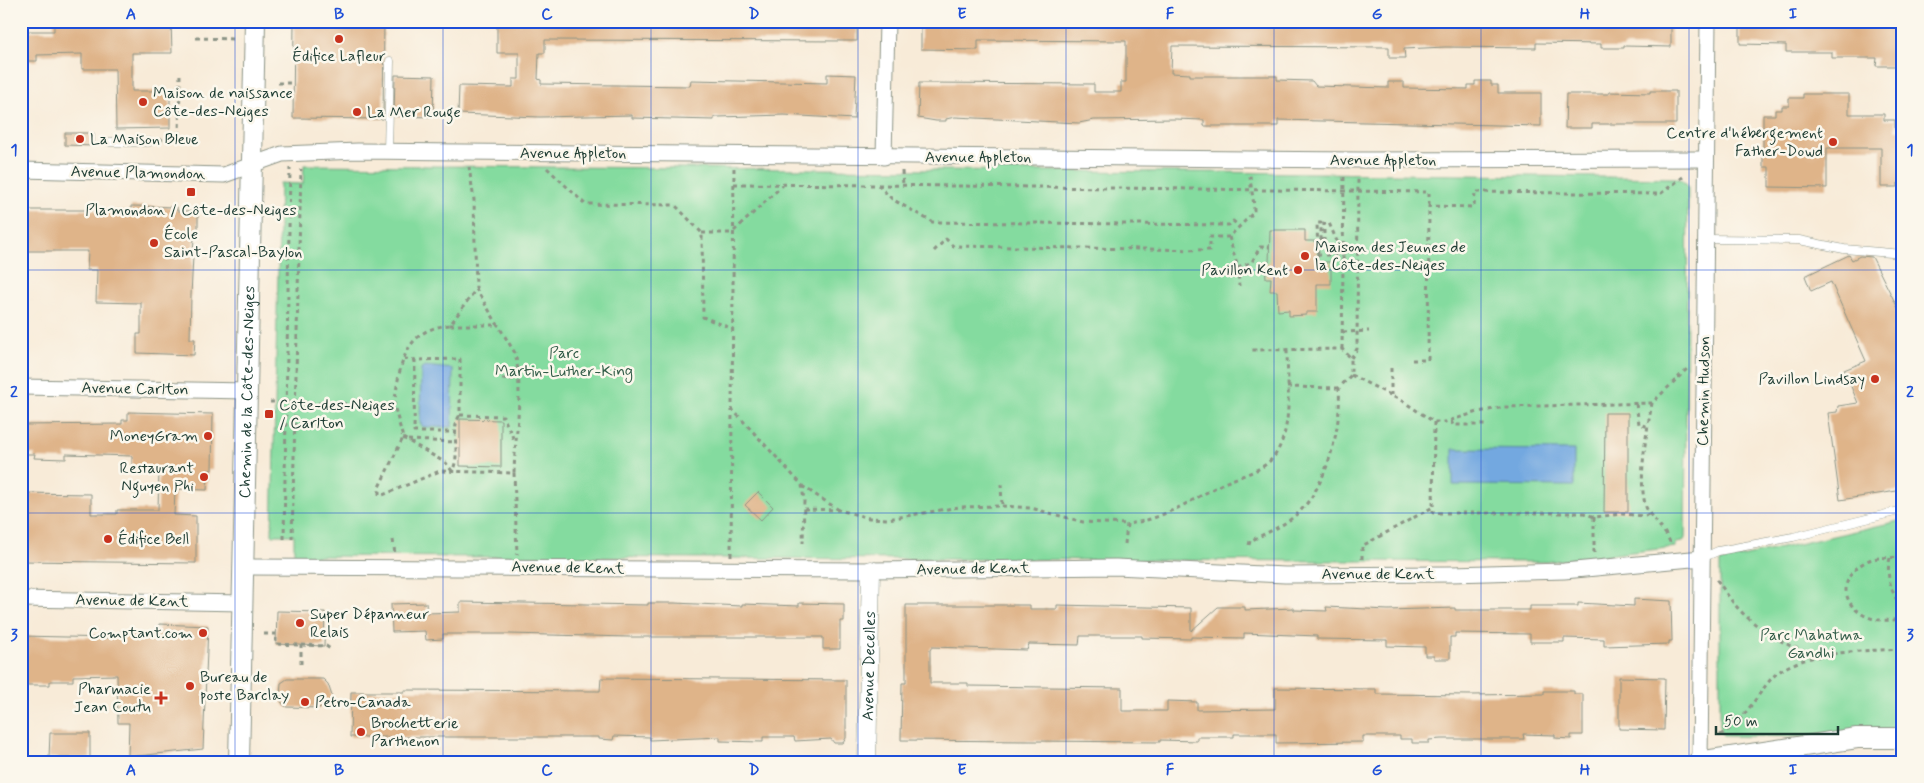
<svg xmlns="http://www.w3.org/2000/svg" width="1924" height="783" font-family="Mynerve,sans-serif">
	<rect width="100%" height="100%" fill="#fbf7ec"/>
	<filter id="ink" filterUnits="userSpaceOnUse"><feTurbulence type="fractalNoise" baseFrequency=".02" numOctaves="2"/><feDisplacementMap in="SourceGraphic" scale="10" xChannelSelector="R" yChannelSelector="G"/><feConvolveMatrix kernelMatrix="1 2 1 2 8 2 1 2 1" color-interpolation-filters="sRGB"/></filter>
	<filter id="wash" filterUnits="userSpaceOnUse"><feTurbulence type="fractalNoise" baseFrequency=".0096" numOctaves="4" result="noise"/><feDisplacementMap in="SourceGraphic" scale="20" xChannelSelector="R" yChannelSelector="G"/><feGaussianBlur stdDeviation="1.12" result="paint"/><feColorMatrix in="noise" values="0 0 0 0 0 0 0 0 0 0 0 0 0 0 0 0 0 1.4 0 .05"/><feComposite in="paint" operator="in"/></filter>
	<g filter="url(#wash)">
		<rect width="100%" height="100%" fill="#f8ebd8"/>
		<g fill="#84db9f" stroke="#528c6a">
			<polygon points="304,165 1317,173 1677,178 1682,180 1688,188 1685,538 1683,542 1676,543 1676,547 1546,562 294,556 294,535 272,535 280,183 303,184"/>
			<polygon points="1903,520 1903,738 1724,736 1720,732 1720,562"/>
		</g>
		<g fill="#73a8e0" stroke="#49728a">
			<polygon points="424,366 453,369 452,427 423,427 420,423 421,369"/>
			<polygon points="1453,449 1574,450 1574,486 1453,485"/>
		</g>
		<g id="blocks">
			<g fill="#dfb489">
				<polygon points="54,21 171,21 172,53 132,53 132,91 170,91 170,128 116,129 115,69 82,69 82,54 37,55 37,61 21,61 21,31 54,31"/>
				<polygon points="294,21 384,21 383,119 293,118"/>
				<polygon points="497,21 857,21 857,41 545,40 545,53 539,53 538,79 541,80 541,84 690,86 691,80 827,83 827,74 856,75 854,119 784,115 718,117 714,117 714,120 632,118 632,115 540,117 458,114 459,86 513,87 513,79 519,79 519,53 497,53"/>
				<polygon points="921,21 1671,21 1671,47 1624,46 1624,48 1601,48 1601,44 1536,43 1536,48 1445,47 1404,49 1405,58 1389,58 1389,47 1172,46 1171,73 1190,74 1190,76 1277,76 1277,80 1312,81 1316,86 1388,88 1388,82 1404,82 1404,88 1468,89 1468,85 1475,85 1475,81 1491,81 1491,85 1498,85 1498,93 1541,93 1541,126 1278,120 1278,126 1204,126 1204,120 1175,119 1094,120 1079,123 955,117 946,119 946,121 936,121 918,118 919,83 1094,84 1094,92 1121,92 1121,82 1126,82 1126,41 978,40 978,50 921,49"/>
				<polygon points="1740,21 1858,21 1858,23 1903,24 1903,66 1876,66 1877,58 1832,58 1832,52 1786,52 1786,45 1740,44"/>
				<polygon points="395,75 434,76 433,117 394,116"/>
				<polygon points="1650,91 1676,91 1676,124 1592,124 1592,128 1565,128 1566,94 1609,94 1609,92 1650,93"/>
				<polygon points="1803,94 1849,94 1849,114 1884,114 1884,120 1895,120 1895,130 1901,130 1903,135 1903,183 1898,183 1898,187 1881,187 1881,148 1827,148 1827,188 1769,187 1769,167 1763,167 1763,115 1775,115 1775,110 1782,110 1782,106 1789,106 1789,98 1803,98"/>
				<polygon points="65,133 94,133 94,146 65,145"/>
				<polygon points="131,206 177,207 177,211 198,211 198,237 194,237 191,295 190,339 195,339 194,355 137,353 137,334 141,334 141,303 96,302 97,270 87,270 88,251 24,251 24,210 131,210"/>
				<polygon points="1270,230 1305,230 1305,241 1317,241 1317,262 1331,262 1331,284 1317,284 1317,312 1306,312 1306,315 1289,316 1289,310 1278,311 1277,291 1270,291 1271,278 1266,278 1265,263 1269,263"/>
				<polygon points="1849,255 1852,260 1860,256 1872,257 1901,314 1903,328 1903,490 1840,500 1828,413 1837,412 1838,406 1858,403 1844,370 1866,361 1831,282 1811,291 1805,276"/>
				<polygon points="128,412 213,414 212,470 208,470 207,490 175,489 174,515 196,516 196,563 21,561 21,493 91,494 91,514 117,514 117,510 158,510 159,469 132,468 132,456 66,454 66,459 34,458 35,454 21,454 21,425 122,424 122,420 128,420"/>
				<polygon points="1605,413 1628,413 1628,512 1604,512"/>
				<polygon points="460,419 501,420 501,467 460,466"/>
				<polygon points="758,492 773,507 761,520 745,505"/>
				<polygon points="1634,599 1671,601 1672,641 1669,641 1669,644 1604,646 1604,639 1564,638 1564,642 1530,642 1530,634 1455,633 1455,637 1450,637 1450,659 1434,659 1434,656 1425,656 1425,647 1387,646 1387,640 1317,639 1317,636 1244,633 1244,638 1191,637 1191,639 1142,638 1142,636 1080,636 1079,645 1029,644 1027,650 932,647 930,650 930,683 968,683 968,686 1122,688 1122,711 1167,711 1167,701 1197,702 1197,710 1275,709 1275,688 1376,689 1376,694 1471,695 1544,694 1544,691 1574,691 1574,694 1583,694 1583,735 1571,735 1571,739 1555,738 1555,735 1523,734 1524,739 1441,739 1429,740 1429,743 1412,743 1412,739 1400,739 1400,736 1363,736 1363,742 1276,743 1276,734 1234,734 1234,737 1197,737 1197,741 1160,740 1160,742 901,740 902,683 906,683 906,605 1030,605 1030,609 1057,609 1057,605 1191,608 1191,631 1218,607 1245,607 1245,610 1294,608 1294,610 1327,611 1326,607 1388,610 1455,608 1455,610 1530,610 1530,606 1578,606 1578,603 1634,606"/>
				<polygon points="460,602 648,605 648,603 674,603 742,606 742,604 799,606 799,603 844,604 844,621 840,621 840,649 823,649 823,637 629,637 510,634 443,634 443,639 426,640 425,631 392,632 391,604 426,603 427,613 460,612"/>
				<polygon points="277,611 325,612 324,646 276,644"/>
				<polygon points="159,624 208,626 203,749 128,757 129,723 118,723 117,675 73,676 73,681 50,681 50,685 21,685 21,636 111,638 111,635 120,635 120,631 134,632 134,635 158,635"/>
				<polygon points="1619,677 1665,678 1664,730 1619,729"/>
				<polygon points="601,678 846,680 846,738 843,743 834,743 831,739 795,741 794,737 763,737 763,742 720,741 720,737 650,740 650,737 614,736 613,740 599,739 599,737 350,737 351,692 404,692 404,690 600,691"/>
				<polygon points="287,679 323,679 328,684 333,699 319,708 286,707 282,703 280,697 281,683"/>
				<polygon points="50,733 90,733 90,758 49,758"/>
			</g>
		</g>
	</g>
	<g filter="url(#ink)">
		<use href="#blocks" fill-opacity="0" stroke="#8c9486" stroke-width="1"/>
		<g fill="none" stroke-linecap="round" stroke-linejoin="round">
			<g stroke="#8c9486" stroke-width="9">
				<g id="service">
					<polyline points="110,142 149,142"/>
					<polyline points="388,152 390,61"/>
					<polyline points="1706,239 1799,240 1844,249 1903,254"/>
					<polyline points="1702,558 1718,551 1793,537 1903,510"/>
				</g>
			</g>
			<g stroke="#8c9486" stroke-width="17">
				<g id="minor">
					<polyline points="884,157 887,21"/>
					<polyline points="21,170 224,175 282,154 358,151 1360,160 1705,159"/>
					<polyline points="21,387 248,391"/>
					<polyline points="244,567 871,570 1116,567 1285,575 1452,574 1564,571 1702,558"/>
					<polyline points="21,599 243,603"/>
					<polyline points="1700,762 1708,21"/>
				</g>
			</g>
			<g stroke="#8c9486" stroke-width="19">
				<g id="tertiary">
					<path id="s1" d="M867 762 871 570"/>
				</g>
			</g>
			<g stroke="#8c9486" stroke-width="22">
				<g id="secondary">
					<path id="s2" d="M239 762 255 21"/>
					<polyline points="1698,762 1857,738 1903,738"/>
				</g>
			</g>
			<g stroke="#8c9486" stroke-width="3" stroke-dasharray="4 4" stroke-linecap="butt">
				<polyline points="196,38 235,39"/>
				<polyline points="278,83 293,83"/>
				<polyline points="170,112 234,114"/>
				<polyline points="159,140 179,139 180,73"/>
				<polyline points="547,168 585,204 675,205 702,233 703,317 733,329"/>
				<polyline points="734,168 732,409 802,485 804,501 803,543"/>
				<polyline points="902,171 903,185"/>
				<polyline points="734,184 878,185 892,199 932,222 1229,225 1233,221 1239,226"/>
				<polyline points="878,185 1429,192 1429,206"/>
				<polyline points="734,231 783,185"/>
				<polyline points="702,233 734,233"/>
				<polyline points="1229,237 1238,268 1239,286"/>
				<path d="M934 251 946 239 953 246 1210 250V237H1229L1254 212C1254 197 1250 187 1250 173"/>
				<path d="M1317 255C1326 255 1335 255 1343 255L1329 223 1324 224V246L1321 245V223H1317L1318 255"/>
				<polyline points="1238,268 1252,262 1260,247 1269,247"/>
				<polyline points="450,325 499,325"/>
				<polyline points="1343,332 1369,331"/>
				<polyline points="1342,349 1344,176"/>
				<polyline points="1351,358 1357,349 1358,176"/>
				<polyline points="404,359 415,360"/>
				<polyline points="1412,360 1428,360 1429,206 1474,207 1475,192 1660,194 1683,177"/>
				<polyline points="1391,368 1391,395"/>
				<polyline points="1351,375 1404,402 1434,422 1445,422 1478,412 1504,407 1652,403 1688,368"/>
				<polyline points="502,379 518,379"/>
				<polyline points="1287,387 1339,388"/>
				<path d="M270 402 394 405 403 438 379 487V494L383 495 440 471 514 473C515 433 524 393 515 353L476 289"/>
				<path d="M1652 403C1647 431 1637 480 1646 507 1652 521 1666 529 1671 545"/>
				<polyline points="1636,404 1639,424 1649,427"/>
				<path d="M394 405C400 366 403 329 450 325L476 289 474 200 469 167"/>
				<polyline points="1451,421 1453,425 1488,425"/>
				<polyline points="1434,422 1433,513 1584,513 1594,517 1622,514 1645,516 1650,513"/>
				<polyline points="457,432 414,432 415,360 460,359 460,415 503,416 515,442"/>
				<path d="M403 438 446 463 452 471C462 454 449 431 460 415"/>
				<polyline points="408,440 457,442"/>
				<polyline points="514,473 517,555"/>
				<polyline points="1001,484 1002,506"/>
				<polyline points="802,486 839,510"/>
				<polyline points="804,509 839,510 869,518 888,519 959,507 1002,506 1031,508 1083,522 1127,524"/>
				<polyline points="1594,517 1594,554"/>
				<polyline points="284,539 290,168"/>
				<polyline points="292,539 301,169"/>
				<polyline points="393,540 395,554"/>
				<path d="M1125 544 1127 524C1162 520 1192 500 1222 484 1243 474 1269 471 1279 448 1293 420 1287 380 1287 349"/>
				<path d="M1249 545 1250 541C1266 533 1284 526 1297 514 1327 487 1342 427 1339 388L1351 375V358L1342 349 1250 350"/>
				<polyline points="731,556 732,410"/>
				<path d="M1903 557C1893 558 1881 557 1872 559 1865 561 1857 567 1853 572 1838 589 1849 610 1868 617 1879 622 1891 620 1903 619"/>
				<path d="M1890 558C1885 578 1892 593 1903 610"/>
				<polyline points="1362,559 1362,546 1433,507"/>
				<path d="M1717 580C1723 588 1729 598 1736 606 1754 627 1788 648 1815 655"/>
				<polyline points="264,634 276,634 276,644 326,646 332,650"/>
				<polyline points="301,664 301,645"/>
				<path d="M1720 735C1743 722 1755 698 1771 679 1797 650 1866 651 1903 649"/>
			</g>
			<use href="#service" stroke="#fff" stroke-width="8"/>
			<use href="#minor" stroke="#fff" stroke-width="15"/>
			<use href="#tertiary" stroke="#fff" stroke-width="18"/>
			<use href="#secondary" stroke="#fff" stroke-width="20"/>
		</g>
	</g>
	<path fill="none" stroke="#1d4ed8" stroke-width="1" stroke-opacity="0.55" d="M235 21V762M443 21V762M651 21V762M858 21V762M1066 21V762M1274 21V762M1481 21V762M1689 21V762M21 270H1903M21 513H1903"/>
	<g fill="#c8321e" stroke="#fbf7ec" stroke-width="2">
		<circle cx="339" cy="39" r="5"/>
		<circle cx="143" cy="102" r="5"/>
		<circle cx="357" cy="112" r="5"/>
		<circle cx="80" cy="139" r="5"/>
		<circle cx="1833" cy="142" r="5"/>
		<rect x="186" y="187" width="10" height="10" rx="2.5"/>
		<circle cx="154" cy="243" r="5"/>
		<circle cx="1305" cy="256" r="5"/>
		<circle cx="1298" cy="270" r="5"/>
		<circle cx="1875" cy="379" r="5"/>
		<rect x="264" y="409" width="10" height="10" rx="2.5"/>
		<circle cx="208" cy="436" r="5"/>
		<circle cx="204" cy="477" r="5"/>
		<circle cx="108" cy="539" r="5"/>
		<circle cx="300" cy="623" r="5"/>
		<circle cx="203" cy="633" r="5"/>
		<circle cx="190" cy="686" r="5"/>
		<path d="M158.5 690.5h5v5h5v5h-5v5h-5v-5h-5v-5h5z"/>
		<circle cx="305" cy="702" r="5"/>
		<circle cx="361" cy="732" r="5"/>
	</g>
	<g text-anchor="middle" dominant-baseline="central" stroke-width="5" stroke-linejoin="round" paint-order="stroke">
		<g font-size="16" fill="#1f3d34" stroke="#fbf7ec" text-anchor="start">
			<text x="339" y="56" text-anchor="middle">Édifice Lafleur</text>
			<text x="153" y="93">Maison de naissance<tspan x="153" dy="18">Côte-des-Neiges</tspan></text>
			<text x="367" y="112">La Mer Rouge</text>
			<text x="1823" y="133" text-anchor="end">Centre d'hébergement<tspan x="1823" dy="18">Father-Dowd</tspan></text>
			<text x="90" y="139">La Maison Bleue</text>
			<text x="191" y="210" text-anchor="middle">Plamondon / Côte-des-Neiges</text>
			<text x="164" y="234">École<tspan x="164" dy="18">Saint-Pascal-Baylon</tspan></text>
			<text x="1315" y="247">Maison des Jeunes de<tspan x="1315" dy="18">la Côte-des-Neiges</tspan></text>
			<text x="1288" y="270" text-anchor="end">Pavillon Kent</text>
			<text x="1865" y="379" text-anchor="end">Pavillon Lindsay</text>
			<text x="279" y="405">Côte-des-Neiges<tspan x="279" dy="18">/ Carlton</tspan></text>
			<text x="198" y="436" text-anchor="end">MoneyGram</text>
			<text x="194" y="468" text-anchor="end">Restaurant<tspan x="194" dy="18">Nguyen Phi</tspan></text>
			<text x="118" y="539">Édifice Bell</text>
			<text x="310" y="614">Super Dépanneur<tspan x="310" dy="18">Relais</tspan></text>
			<text x="193" y="633" text-anchor="end">Comptant.com</text>
			<text x="200" y="677">Bureau de<tspan x="200" dy="18">poste Barclay</tspan></text>
			<text x="151" y="689" text-anchor="end">Pharmacie<tspan x="151" dy="18">Jean Coutu</tspan></text>
			<text x="315" y="702">Petro-Canada</text>
			<text x="371" y="723">Brochetterie<tspan x="371" dy="18">Parthenon</tspan></text>
		</g>
		<g font-size="16" fill="#1f3d34" stroke="#fbf7ec">
			<text x="573" y="153">Avenue Appleton</text>
			<text x="978" y="157">Avenue Appleton</text>
			<text x="1383" y="160">Avenue Appleton</text>
			<text transform="translate(138 173) rotate(1)">Avenue Plamondon</text>
			<text transform="translate(135 389) rotate(1)">Avenue Carlton</text>
			<text stroke="none"><textPath href="#s2" startOffset="370">Chemin de la Côte-des-Neiges</textPath></text>
			<text transform="translate(1704 391) rotate(-89)">Chemin Hudson</text>
			<text transform="translate(568 568) rotate(1)">Avenue de Kent</text>
			<text transform="translate(973 569) rotate(-1)">Avenue de Kent</text>
			<text x="1378" y="574">Avenue de Kent</text>
			<text transform="translate(132 601) rotate(1)">Avenue de Kent</text>
			<text stroke="none"><textPath href="#s1" startOffset="96">Avenue Decelles</textPath></text>
		</g>
		<g font-size="16" fill="#335d49" stroke="#fbf7ec">
			<text x="564" y="353">Parc<tspan x="564" dy="18">Martin-Luther-King</tspan></text>
			<text x="1811" y="635">Parc Mahatma<tspan x="1811" dy="18">Gandhi</tspan></text>
		</g>
	</g>
	<rect width="1924" height="783" fill="none" stroke="#fbf7ec" stroke-width="55"/>
	<path d="M1716 726v8h122v-8" fill="none" stroke="#1f3d34" stroke-width="2.5"/>
	<text x="1724" y="726" font-size="15" fill="#1f3d34" stroke="#fbf7ec" stroke-width="4" paint-order="stroke">50 m</text>
	<rect x="28" y="28" width="1868" height="728" fill="none" stroke="#1d4ed8" stroke-width="2"/>
	<g font-size="16" text-anchor="middle" font-weight="bold" fill="#1d4ed8">
		<text x="131" y="19">A</text>
		<text x="339" y="19">B</text>
		<text x="547" y="19">C</text>
		<text x="754" y="19">D</text>
		<text x="962" y="19">E</text>
		<text x="1170" y="19">F</text>
		<text x="1377" y="19">G</text>
		<text x="1585" y="19">H</text>
		<text x="1793" y="19">I</text>
		<text x="14" y="155">1</text>
		<text x="1910" y="155">1</text>
		<text x="14" y="397">2</text>
		<text x="1910" y="397">2</text>
		<text x="14" y="640">3</text>
		<text x="1910" y="640">3</text>
		<text x="131" y="775">A</text>
		<text x="339" y="775">B</text>
		<text x="547" y="775">C</text>
		<text x="754" y="775">D</text>
		<text x="962" y="775">E</text>
		<text x="1170" y="775">F</text>
		<text x="1377" y="775">G</text>
		<text x="1585" y="775">H</text>
		<text x="1793" y="775">I</text>
	</g>
</svg>
